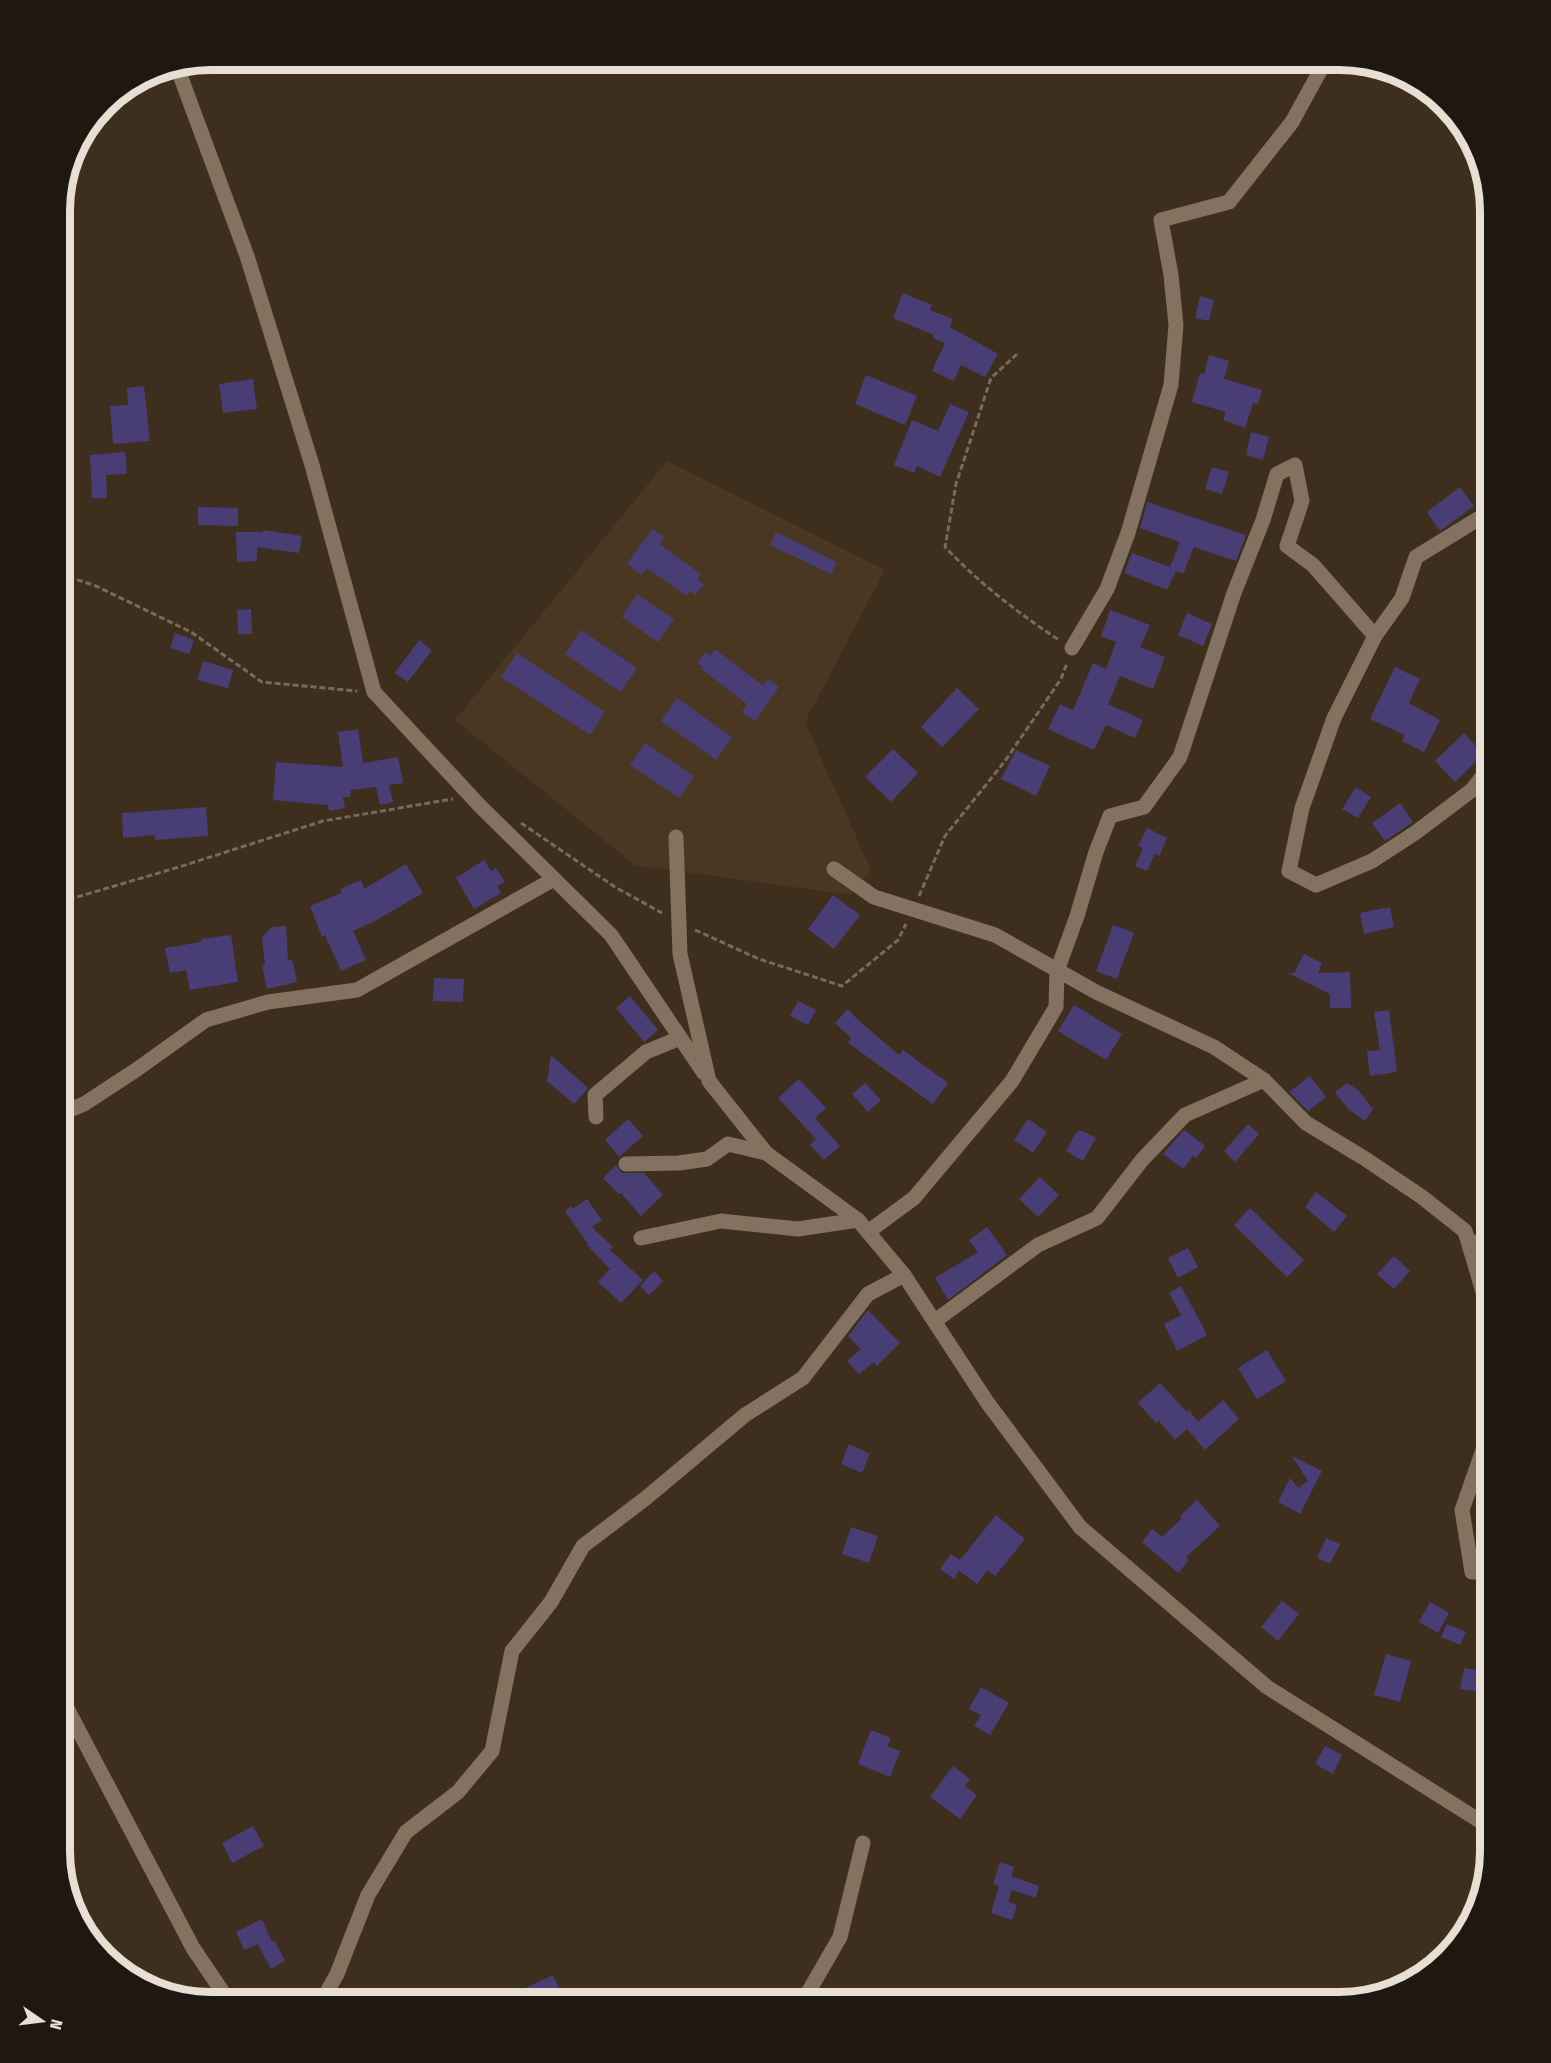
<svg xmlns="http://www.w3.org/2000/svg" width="1551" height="2063" font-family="'Fira Sans Condensed',sans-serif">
	<rect width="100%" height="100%" fill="#3d2e1e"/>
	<polygon fill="#4a3721" points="667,461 885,570 805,722 871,870 851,895 635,865 455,720"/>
	<g fill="#483e75">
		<polygon points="903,293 932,305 930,310 953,319 950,327 998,354 985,377 961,365 954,381 932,371 945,343 933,338 934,335 893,318"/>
		<polygon points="1200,296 1214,300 1209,321 1195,318"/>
		<polygon points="1209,355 1229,361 1224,379 1262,390 1258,404 1253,403 1245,428 1223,420 1226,412 1192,402 1200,373 1204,374"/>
		<polygon points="866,375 917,396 905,425 855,404"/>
		<polygon points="253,379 257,409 223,413 219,384"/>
		<polygon points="144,386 150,441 113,444 110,406 128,405 127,388"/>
		<polygon points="950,404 969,412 940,477 917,466 914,473 894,465 912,420 938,431"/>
		<polygon points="1251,432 1269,437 1263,460 1246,455"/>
		<polygon points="125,452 127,474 106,475 107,498 92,498 90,455"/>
		<polygon points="1212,467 1229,472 1222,494 1205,489"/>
		<polygon points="1460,487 1474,506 1440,531 1427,512"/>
		<polygon points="1147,502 1246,535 1236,561 1194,547 1183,574 1176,571 1167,590 1124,573 1132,553 1170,567 1180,542 1140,528"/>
		<polygon points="198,507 238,508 238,526 198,525"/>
		<polygon points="652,529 664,537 659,544 701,574 697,579 704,584 695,595 690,591 687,596 647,568 642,575 627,564"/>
		<polygon points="263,530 302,536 299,553 257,547 257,561 237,562 236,532 263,532"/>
		<polygon points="776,532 837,562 831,574 770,545"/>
		<polygon points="637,594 674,619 658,642 622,617"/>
		<polygon points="251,609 252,634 238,634 237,610"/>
		<polygon points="1110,610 1150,625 1140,647 1165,657 1153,689 1120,676 1108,704 1143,720 1135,738 1106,725 1094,750 1048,729 1060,704 1073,710 1093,663 1106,669 1116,642 1101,636"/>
		<polygon points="1187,613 1212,624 1203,646 1178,635"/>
		<polygon points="581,630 637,668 621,692 565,654"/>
		<polygon points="175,633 194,640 189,654 170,648"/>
		<polygon points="419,640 432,650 408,682 395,673"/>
		<polygon points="715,649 763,686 768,679 779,687 755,721 742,712 747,704 701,669 703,667 697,663 705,652 710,656"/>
		<polygon points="517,653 605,712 590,735 501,677"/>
		<polygon points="203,661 233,670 228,688 197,680"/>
		<polygon points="1395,667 1420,679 1409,703 1440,720 1424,752 1402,741 1405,735 1370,719"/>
		<polygon points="957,688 979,709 942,747 921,727"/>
		<polygon points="677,698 732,737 716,760 661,721"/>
		<polygon points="358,729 363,763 398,757 403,783 389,785 393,802 380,805 376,787 351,790 350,797 343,797 345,808 329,811 328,805 273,800 276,762 343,767 338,732"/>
		<polygon points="1464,733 1483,754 1455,782 1435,761"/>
		<polygon points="645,743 694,776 679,798 630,765"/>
		<polygon points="893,749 918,773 891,802 865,777"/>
		<polygon points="1016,750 1050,766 1036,796 1001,779"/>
		<polygon points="1356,787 1371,797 1358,818 1342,809"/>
		<polygon points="1400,803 1413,822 1385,841 1372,823"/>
		<polygon points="206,807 208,836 155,840 155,835 123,838 122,813"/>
		<polygon points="1147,828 1167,838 1159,856 1155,854 1147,871 1135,866 1143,848 1138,846"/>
		<polygon points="484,860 491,871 496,868 505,882 497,886 501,893 474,909 456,878"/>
		<polygon points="406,864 423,893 375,921 353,931 366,960 341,971 325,935 322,937 310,906 342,893 340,889 361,880 364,889"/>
		<polygon points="833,895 860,915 834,949 808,929"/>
		<polygon points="1390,907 1394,927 1364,934 1360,913"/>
		<polygon points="1113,925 1134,933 1117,979 1096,971"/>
		<polygon points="286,926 288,960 292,959 297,982 267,989 262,965 265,964 262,937 272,927"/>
		<polygon points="231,935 238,982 190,990 186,970 170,973 165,948 201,942 201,939"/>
		<polygon points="1304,954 1322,963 1318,973 1350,972 1351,1008 1330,1008 1330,994 1288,973 1294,973"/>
		<polygon points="434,978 464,979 463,1002 433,1001"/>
		<polygon points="630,996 658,1030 644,1042 616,1008"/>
		<polygon points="798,1001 816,1010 808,1025 790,1016"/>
		<polygon points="1074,1005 1122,1034 1106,1060 1058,1031"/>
		<polygon points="848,1009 857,1019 899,1055 903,1050 948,1083 933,1104 848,1043 851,1038 835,1023"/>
		<polygon points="1389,1010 1397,1072 1370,1076 1367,1051 1380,1050 1374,1012"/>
		<polygon points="551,1055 588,1088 574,1104 547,1081"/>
		<polygon points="1310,1076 1326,1097 1308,1111 1289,1092"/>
		<polygon points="799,1079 826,1108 815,1118 840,1146 824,1160 810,1145 816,1139 778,1098"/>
		<polygon points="865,1083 881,1100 868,1112 852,1094"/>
		<polygon points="1347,1083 1358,1090 1373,1109 1365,1121 1348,1109 1335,1092"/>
		<polygon points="628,1119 643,1136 619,1157 605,1140"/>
		<polygon points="1028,1119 1047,1132 1033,1153 1014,1140"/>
		<polygon points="1248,1124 1259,1134 1235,1162 1224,1151"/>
		<polygon points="1184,1130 1205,1146 1196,1158 1193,1156 1183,1169 1163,1154"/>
		<polygon points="1077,1131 1083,1131 1096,1138 1083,1161 1066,1151"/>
		<polygon points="616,1165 622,1173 644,1173 663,1195 641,1216 621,1193 619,1194 603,1178"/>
		<polygon points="1040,1177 1059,1195 1038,1217 1019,1199"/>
		<polygon points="1316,1192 1347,1216 1334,1232 1305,1207"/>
		<polygon points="587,1199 602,1220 592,1227 613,1247 610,1250 643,1280 621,1303 598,1282 610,1269 587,1245 588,1244 565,1211 571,1206 573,1209"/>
		<polygon points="1250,1208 1304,1260 1287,1277 1234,1225"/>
		<polygon points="987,1227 1007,1255 948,1300 935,1278 978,1252 969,1240"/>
		<polygon points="1188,1248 1198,1267 1178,1278 1168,1258"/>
		<polygon points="1394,1256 1410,1271 1394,1289 1377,1274"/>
		<polygon points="654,1271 663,1281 649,1295 640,1286"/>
		<polygon points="1181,1286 1207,1335 1177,1351 1164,1324 1181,1315 1169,1293"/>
		<polygon points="868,1310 900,1343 877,1366 874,1362 859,1374 847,1361 861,1349 848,1336"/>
		<polygon points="1267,1350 1286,1381 1257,1399 1238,1368"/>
		<polygon points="1160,1383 1187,1412 1189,1410 1198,1422 1223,1400 1239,1419 1205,1450 1187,1429 1175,1440 1159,1421 1156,1423 1138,1403"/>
		<polygon points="849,1444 870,1454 862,1473 841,1464"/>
		<polygon points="1292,1456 1322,1471 1300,1514 1278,1502 1290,1478 1298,1488 1308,1481"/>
		<polygon points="1197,1500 1220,1526 1186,1557 1189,1560 1178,1573 1142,1542 1152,1529 1162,1537 1181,1519 1180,1516"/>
		<polygon points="996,1515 1025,1539 995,1576 987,1570 977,1584 959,1571 954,1579 940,1569 951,1554 960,1560"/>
		<polygon points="851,1527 878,1536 869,1563 842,1554"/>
		<polygon points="1326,1538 1340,1544 1330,1564 1317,1558"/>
		<polygon points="1282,1601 1299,1614 1278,1641 1261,1627"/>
		<polygon points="1430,1602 1449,1613 1438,1633 1419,1622"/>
		<polygon points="1447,1624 1466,1632 1460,1645 1441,1637"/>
		<polygon points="1386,1654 1411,1661 1400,1702 1374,1695"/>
		<polygon points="1464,1668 1491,1672 1489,1693 1460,1689"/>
		<polygon points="981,1687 1009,1703 990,1735 974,1726 981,1715 969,1709"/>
		<polygon points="871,1730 891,1738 887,1746 900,1751 890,1777 858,1764"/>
		<polygon points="1325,1746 1342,1755 1333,1774 1315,1764"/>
		<polygon points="953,1766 970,1779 965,1786 977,1795 960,1819 930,1797"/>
		<polygon points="253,1826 264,1846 232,1863 222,1843"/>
		<polygon points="1000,1862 1014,1867 1011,1876 1039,1886 1036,1898 1012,1890 1008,1902 1017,1905 1012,1920 991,1913 999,1886 993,1884"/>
		<polygon points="262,1919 272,1942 275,1941 285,1961 271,1969 258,1944 244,1950 236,1932"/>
		<polygon points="553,1975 566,2003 529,2003 523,1989"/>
	</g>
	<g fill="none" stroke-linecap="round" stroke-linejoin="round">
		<g stroke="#786a5c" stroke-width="3" stroke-dasharray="6 3" stroke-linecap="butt">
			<path d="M1017 354 991 378 956 484 945 547C979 583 1018 613 1059 640"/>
			<polyline points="60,574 96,586 191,632 262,682 357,691"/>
			<polyline points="521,823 615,887 662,913"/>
			<polyline points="919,896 945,836 1005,761 1061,679 1067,663"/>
			<polyline points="60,902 179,867 323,821 453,799"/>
			<polyline points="695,930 759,959 842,986 898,940 906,924"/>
		</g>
		<g stroke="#837260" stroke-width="15">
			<polyline points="177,67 247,256 312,465 374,692 480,806 611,935 704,1073"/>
			<polyline points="1072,648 1107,589 1128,533 1171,385 1176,325 1171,275 1161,220 1229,202 1292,122 1326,60"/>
			<polyline points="1491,765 1472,790 1415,833 1372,861 1316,885 1289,871 1302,808 1334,718 1375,636 1402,598 1416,557 1478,519 1491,515"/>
			<polyline points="676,837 680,954 709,1081 766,1153 858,1220 904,1275 987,1402 1080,1527 1267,1687 1491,1828"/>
			<polyline points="834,869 874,897 995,935 1096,992 1214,1047 1264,1080 1306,1123 1364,1158 1422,1197 1465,1231 1486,1302 1489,1433 1491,1435"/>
			<polyline points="60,1114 84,1104 136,1070 206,1020 268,1002 357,990 554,879"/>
			<polyline points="596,1117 595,1095 646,1052 680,1038"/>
			<polyline points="626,1164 679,1163 707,1159 728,1144 766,1153"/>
			<polyline points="868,1232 914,1198 1012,1081 1056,1007 1057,971 1077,916 1096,852 1110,816 1144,807 1180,757 1234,593 1263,520 1277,474 1295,465 1302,501 1287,546 1313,565 1375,636"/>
			<polyline points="641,1238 721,1221 798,1229 858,1220"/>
			<polyline points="1467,1238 1491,1258"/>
			<polyline points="935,1321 1038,1245 1097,1218 1142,1160 1185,1115 1264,1080"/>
			<polyline points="1489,1433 1462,1510 1472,1572 1491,1573"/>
			<polyline points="60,1695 193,1948 230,2003"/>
			<polyline points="321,2003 337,1974 368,1895 406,1832 458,1792 492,1751 512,1651 551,1602 583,1546 646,1498 745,1415 803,1378 868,1294 904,1275"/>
			<polyline points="802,2003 840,1937 863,1843"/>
		</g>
	</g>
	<path d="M0 0H1551V2063H0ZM211 70H1339A141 141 0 0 1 1480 211V1851A141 141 0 0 1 1339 1992H211A141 141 0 0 1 70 1851V211A141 141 0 0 1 211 70Z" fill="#1f1811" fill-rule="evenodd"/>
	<path fill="none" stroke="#e8ded4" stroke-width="8" d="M211 70H1339A141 141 0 0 1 1480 211V1851A141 141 0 0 1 1339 1992H211A141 141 0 0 1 70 1851V211A141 141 0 0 1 211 70Z"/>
	<g transform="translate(42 2021) rotate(104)" stroke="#1f1811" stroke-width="4.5" paint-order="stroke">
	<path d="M0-4.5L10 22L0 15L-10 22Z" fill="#e8ded4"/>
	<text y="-9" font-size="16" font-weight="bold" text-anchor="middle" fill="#e8ded4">N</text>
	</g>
</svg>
